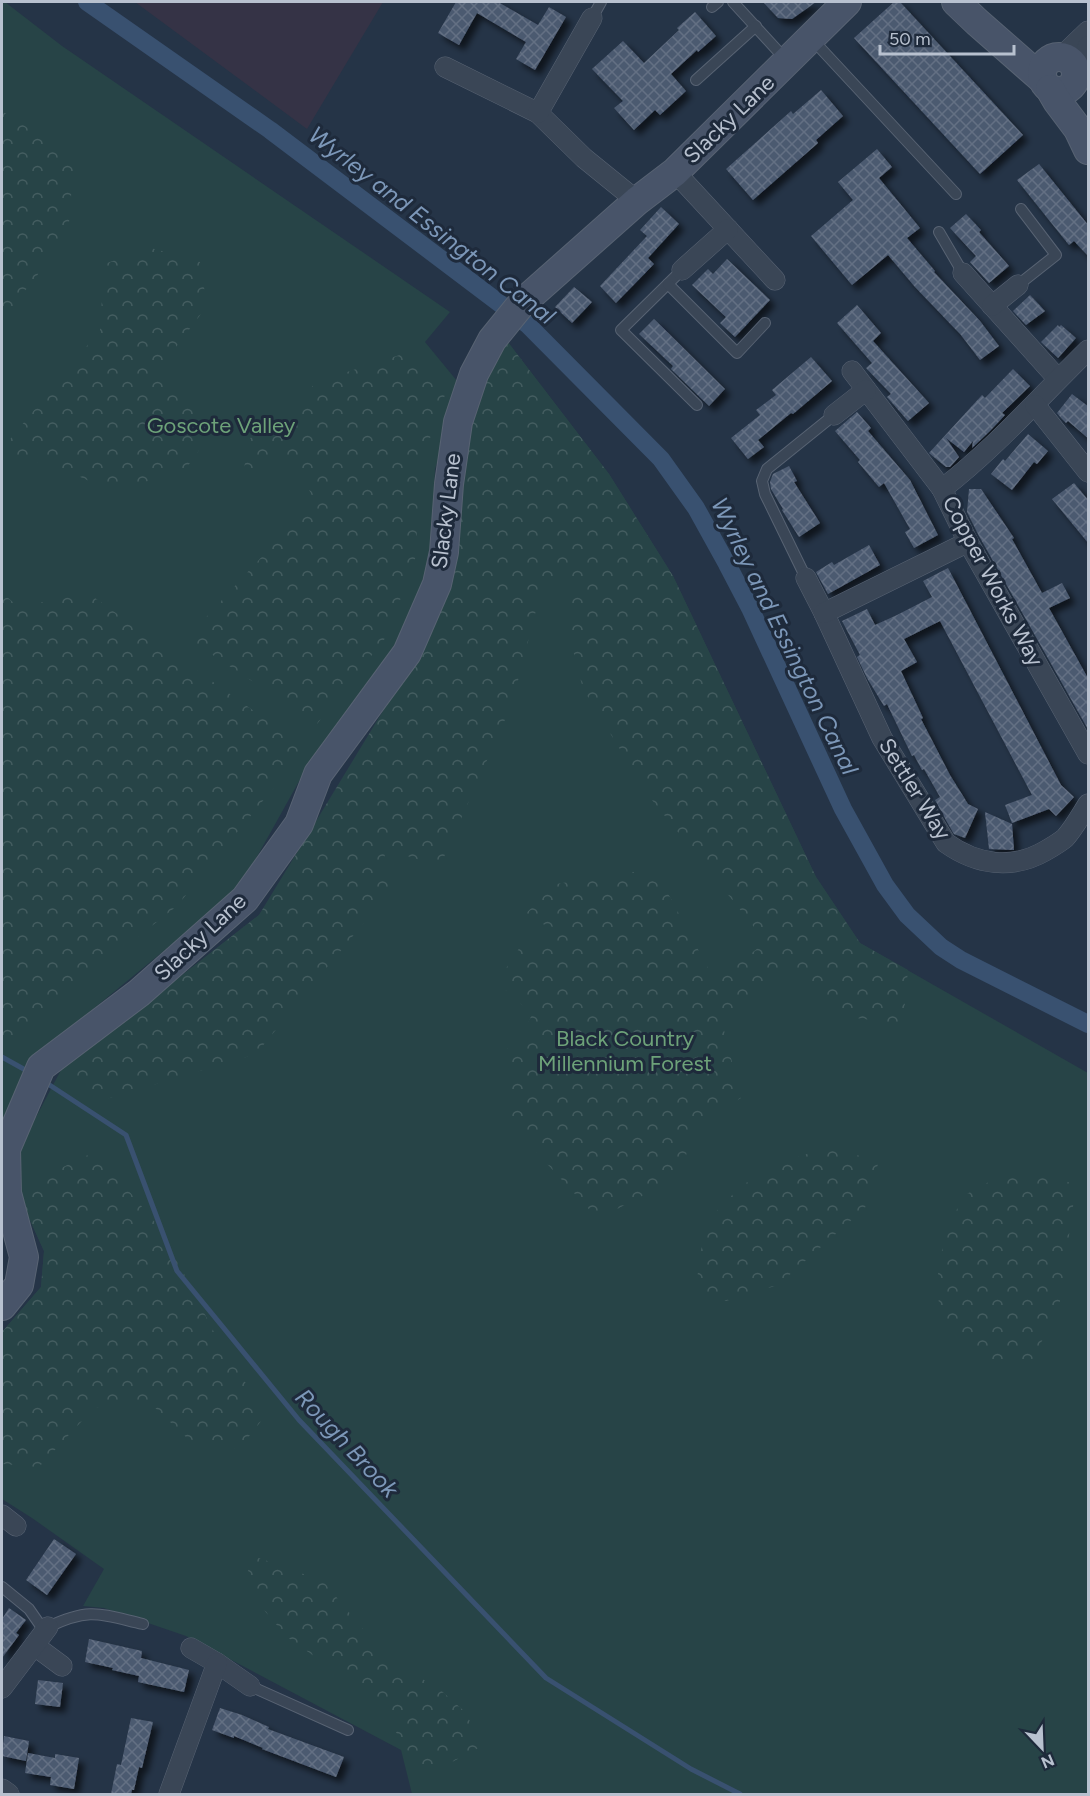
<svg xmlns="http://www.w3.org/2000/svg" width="1090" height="1796" font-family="Figtree,sans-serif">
	<defs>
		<pattern id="forest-crowns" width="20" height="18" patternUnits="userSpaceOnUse" patternTransform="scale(1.5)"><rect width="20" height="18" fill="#274447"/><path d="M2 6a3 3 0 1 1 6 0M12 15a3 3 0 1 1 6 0" fill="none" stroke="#445d60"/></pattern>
		<pattern id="building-cross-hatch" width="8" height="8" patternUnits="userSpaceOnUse" patternTransform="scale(1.5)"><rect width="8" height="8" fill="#4c5a70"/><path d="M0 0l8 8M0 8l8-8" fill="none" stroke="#647083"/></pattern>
		<filter id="shadow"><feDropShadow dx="5.5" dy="5.5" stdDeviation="3" flood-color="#0009"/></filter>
	</defs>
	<rect width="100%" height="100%" fill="#253447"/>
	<polygon fill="#353346" points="135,2 383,2 307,129"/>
	<g fill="#274447">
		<polygon points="2,2 5,2 62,46 450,312 425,342 462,387 435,469 432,555 400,642 307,767 239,889 36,1056 2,1125"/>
		<polygon points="504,337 609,474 673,576 816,877 860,943 1088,1073 1088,1794 412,1794 401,1750 186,1636 104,1608 83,1606 104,1569 32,1518 2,1499 2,1332 41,1287 44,1251 22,1203 19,1149 61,1070 259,915 318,826 416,655 458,553 466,419 486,367 498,358"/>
	</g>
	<g fill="url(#forest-crowns)">
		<polygon points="2,111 74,158 68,236 2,320"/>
		<polygon points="151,248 200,262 207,306 161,367 211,433 183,473 109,490 56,466 2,455 2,449 100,330 104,264"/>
		<polygon points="504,337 609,474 673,576 816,877 860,943 908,970 903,1024 856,1018 785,969 721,1018 741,1098 692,1127 682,1175 598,1219 513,1127 507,1049 521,1040 532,1014 497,982 522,944 541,942 553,927 521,918 556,884 634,872 664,886 715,981 766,942 648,795 583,689 567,627 571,583 543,583 512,704 440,866 384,849 389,892 256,1054 106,1099 61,1070 259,915 417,655 458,553 466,419 486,367 498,358"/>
		<polygon points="412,351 446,392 419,470 416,556 387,636 317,724 187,638 314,500 299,469 274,460 243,473 250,438 274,432 316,382"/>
		<polygon points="2,593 19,607 88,593 306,748 177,906 2,1044"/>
		<polygon points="834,1145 878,1164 865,1208 778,1285 726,1301 695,1293 705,1223 742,1185 795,1158"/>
		<polygon points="90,1154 119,1179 162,1231 216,1336 266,1415 239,1449 188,1439 149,1402 94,1408 39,1467 2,1464 2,1332 41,1287 44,1251 22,1202 24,1186"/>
		<polygon points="1041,1172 1076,1185 1059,1308 1032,1360 981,1360 939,1316 938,1269 947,1227 965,1195 1005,1173"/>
		<polygon points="245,1553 323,1581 391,1663 436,1686 464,1711 484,1745 424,1777 376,1700 287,1637 253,1597"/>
	</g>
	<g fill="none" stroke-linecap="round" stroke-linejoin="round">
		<g stroke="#395170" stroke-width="5">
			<polyline points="2,1057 29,1072"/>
			<polyline points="45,1082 126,1135 177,1271 299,1420 546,1678 691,1769 740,1794"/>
		</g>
		<polyline stroke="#395170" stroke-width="18" points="87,2 270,130 527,324 661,459 696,508 727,564 750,608 843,809 885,885 907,915 941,947 961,960 1088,1024"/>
	</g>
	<g fill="url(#building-cross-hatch)" filter="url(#shadow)">
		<polygon points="456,2 498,2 538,25 549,7 566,17 535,70 516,59 526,42 477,13 459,45 438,33"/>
		<polygon points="763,2 816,2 792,19 778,18"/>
		<polygon points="894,2 900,2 1023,135 980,174 854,38"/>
		<polygon points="695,12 716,36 698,52 697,50 671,74 686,91 660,115 655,110 634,130 614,108 623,101 592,69 623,41 644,63 679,30 677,28"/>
		<polygon points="821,90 843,116 816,140 818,143 753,200 726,169 791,111 793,114"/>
		<polygon points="877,149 892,167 879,178 920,228 907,238 935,271 934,272 980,321 999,346 980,360 961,335 915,287 888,255 852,285 811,236 853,200 838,182"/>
		<polygon points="1039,164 1089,226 1089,257 1074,241 1069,245 1017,180"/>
		<polygon points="661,207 679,224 648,258 654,264 616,303 600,286 647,236 640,230"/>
		<polygon points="966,214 981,230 979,232 1009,266 989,283 970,262 976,256 950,228"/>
		<polygon points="727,259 770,300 735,337 720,323 726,317 692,285 708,269 713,274"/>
		<polygon points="574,287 592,302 572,323 555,307"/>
		<polygon points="1030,295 1045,311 1026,325 1013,311"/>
		<polygon points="857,305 881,333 873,341 929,403 908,421 887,397 891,394 866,368 872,363 837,323"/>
		<polygon points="654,319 725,389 709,406 671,369 673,366 639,334"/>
		<polygon points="1058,325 1059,327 1061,325 1076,338 1058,358 1041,342"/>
		<polygon points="811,357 832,381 793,414 791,413 758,440 764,447 748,459 731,438 760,415 756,410 776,395 772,390"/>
		<polygon points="1013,369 1030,386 1002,413 1005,415 990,431 972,448 973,441 964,452 946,438 959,457 950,467 946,467 929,453 982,395 985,398"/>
		<polygon points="1072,394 1089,407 1089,439 1068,421 1066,423 1062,419 1057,413"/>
		<polygon points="857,412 871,428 868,431 910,480 938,535 914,548 905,532 910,529 884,483 879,487 858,462 860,460 835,431"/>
		<polygon points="1028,434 1048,451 1037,464 1034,462 1012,490 991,474 1003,459 1005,461"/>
		<polygon points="789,466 797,481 794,482 820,523 799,537 782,510 783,509 771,489 770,482 773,474"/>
		<polygon points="1074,483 1089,501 1089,544 1052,499"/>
		<polygon points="969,489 981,489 1014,538 1012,539 1042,593 1062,583 1070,598 1049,608 1089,680 1089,731 979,536 967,512"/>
		<polygon points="869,545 880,565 828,594 816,572 832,562 834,565"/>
		<polygon points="948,568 1061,785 1074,797 1056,816 1049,809 1012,823 1005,805 1032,795 940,621 904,639 917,662 901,671 923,718 921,719 950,775 968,804 978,809 965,838 954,834 947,822 935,800 940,797 924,769 922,770 914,755 912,756 887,704 884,706 867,678 857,657 860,655 842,621 867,609 875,625 897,615 932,597 923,581"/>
		<polygon points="985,812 1012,824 1014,850 989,849"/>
		<polygon points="54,1539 76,1554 47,1595 26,1580"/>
		<polygon points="9,1608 26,1620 16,1633 19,1635 2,1658 2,1619"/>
		<polygon points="89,1639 142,1651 141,1658 189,1670 184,1692 138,1682 139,1676 112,1670 113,1668 85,1662"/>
		<polygon points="38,1680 63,1683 60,1707 35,1704"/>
		<polygon points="220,1708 242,1715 269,1727 268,1729 344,1757 336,1777 262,1749 263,1748 234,1736 234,1738 212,1730"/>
		<polygon points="131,1718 153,1722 142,1768 139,1767 134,1790 132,1790 131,1794 111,1794 117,1764 121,1765"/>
		<polygon points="4,1736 29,1741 26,1761 2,1756"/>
		<polygon points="28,1753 55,1758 55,1754 79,1758 74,1789 50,1785 51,1777 25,1773"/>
	</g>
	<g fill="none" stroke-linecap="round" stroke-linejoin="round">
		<g stroke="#586373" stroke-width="12">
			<g id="lane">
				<polyline points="733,2 787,61"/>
				<polyline points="712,7 718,2"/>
				<polyline points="592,18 601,2"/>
				<polyline points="811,38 956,194"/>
				<polyline points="696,80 756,26"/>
				<polyline points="939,232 963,273"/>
				<polyline points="682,270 621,330 697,405"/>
				<polyline points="668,284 737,353 765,323"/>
				<polyline points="1018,285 1056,255 1021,209"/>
				<polyline points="806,578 765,494 762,481 767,469 834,415"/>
				<polyline points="2,1587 29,1609 45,1632"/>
				<path d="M48 1627C90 1607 100 1614 143 1624"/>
				<polyline points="250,1686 348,1730"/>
			</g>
		</g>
		<g stroke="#586373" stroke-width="21">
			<g id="street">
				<polyline points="1061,57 1088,31"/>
				<polyline points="445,67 538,113 584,158 637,201"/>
				<polyline points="1076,74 1083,62 1088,46"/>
				<polyline points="538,113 592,18"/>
				<polyline points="675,172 775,280"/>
				<polyline points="682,270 728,229"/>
				<polyline points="963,273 1058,379"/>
				<polyline points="992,306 1018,285"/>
				<path d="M1088 350C1040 397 995 448 942 489L968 542 1088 754"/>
				<polyline points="852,371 942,489"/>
				<polyline points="1035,405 1088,472"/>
				<polyline points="834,415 866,390"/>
				<path d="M806 578 824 613 882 738 946 843C977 865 1012 870 1045 851 1052 847 1059 843 1065 838 1074 828 1081 815 1088 804"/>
				<polyline points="824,613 968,542"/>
				<polyline points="2,1515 16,1526"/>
				<polyline points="35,1646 62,1666"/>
				<polyline points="191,1648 217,1663 250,1686"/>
				<polyline points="2,1688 48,1627"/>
				<polyline points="2,1789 9,1794"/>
				<polyline points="169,1794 217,1663"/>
			</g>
		</g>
		<g stroke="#586373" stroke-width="30">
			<g id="secondary">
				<polyline points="956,2 977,22 1042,79"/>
				<circle cx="1059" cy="74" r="17"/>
				<polyline points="1050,89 1057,101 1078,129 1088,150"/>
				<polyline points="2,1306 19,1285 24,1257 7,1193 6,1149 41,1067 139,993 245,899 299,824 318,774 407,653 437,584 444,552 449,484 458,422 474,374 492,340 522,303 637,201 675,172 847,2"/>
			</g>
		</g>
		<use href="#lane" stroke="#3a4656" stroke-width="10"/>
		<use href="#street" stroke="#3a4656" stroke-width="20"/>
		<use href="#secondary" stroke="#485469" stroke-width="28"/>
	</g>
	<g text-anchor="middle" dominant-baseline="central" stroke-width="6" stroke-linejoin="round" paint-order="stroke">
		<g font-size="22" fill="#b8c1cf" stroke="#1e2a3b">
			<text transform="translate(729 119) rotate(-44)">Slacky Lane</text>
			<text transform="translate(446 511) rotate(-83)">Slacky Lane</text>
			<text transform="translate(993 581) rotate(62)">Copper Works Way</text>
			<text transform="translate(915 789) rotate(58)">Settler Way</text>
			<text transform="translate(200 937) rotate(-43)">Slacky Lane</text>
		</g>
		<g font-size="22" fill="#6da279" stroke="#1e2a3b">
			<text x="221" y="425">Goscote Valley</text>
			<text x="625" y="1038">Black Country<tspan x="625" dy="25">Millennium Forest</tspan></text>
		</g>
		<g font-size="24" font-style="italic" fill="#7c97b8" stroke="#1e2a3b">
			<text transform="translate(432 225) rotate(38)">Wyrley and Essington Canal</text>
			<text transform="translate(785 636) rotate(64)">Wyrley and Essington Canal</text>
			<text transform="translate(347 1443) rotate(47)">Rough Brook</text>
		</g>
	</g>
	<rect width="1090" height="1796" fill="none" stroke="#b8c1cf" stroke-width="6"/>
	<g transform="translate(1042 1748) rotate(157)" stroke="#1e2a3b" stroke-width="4.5" paint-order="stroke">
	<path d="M0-4.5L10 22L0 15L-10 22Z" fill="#b8c1cf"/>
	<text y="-9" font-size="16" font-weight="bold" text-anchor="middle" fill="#b8c1cf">N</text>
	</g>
	<path d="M880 45v9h134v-9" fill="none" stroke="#b8c1cf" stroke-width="3"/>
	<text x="889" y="45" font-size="18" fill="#b8c1cf" stroke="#1e2a3b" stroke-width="4.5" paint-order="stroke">50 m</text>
</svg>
